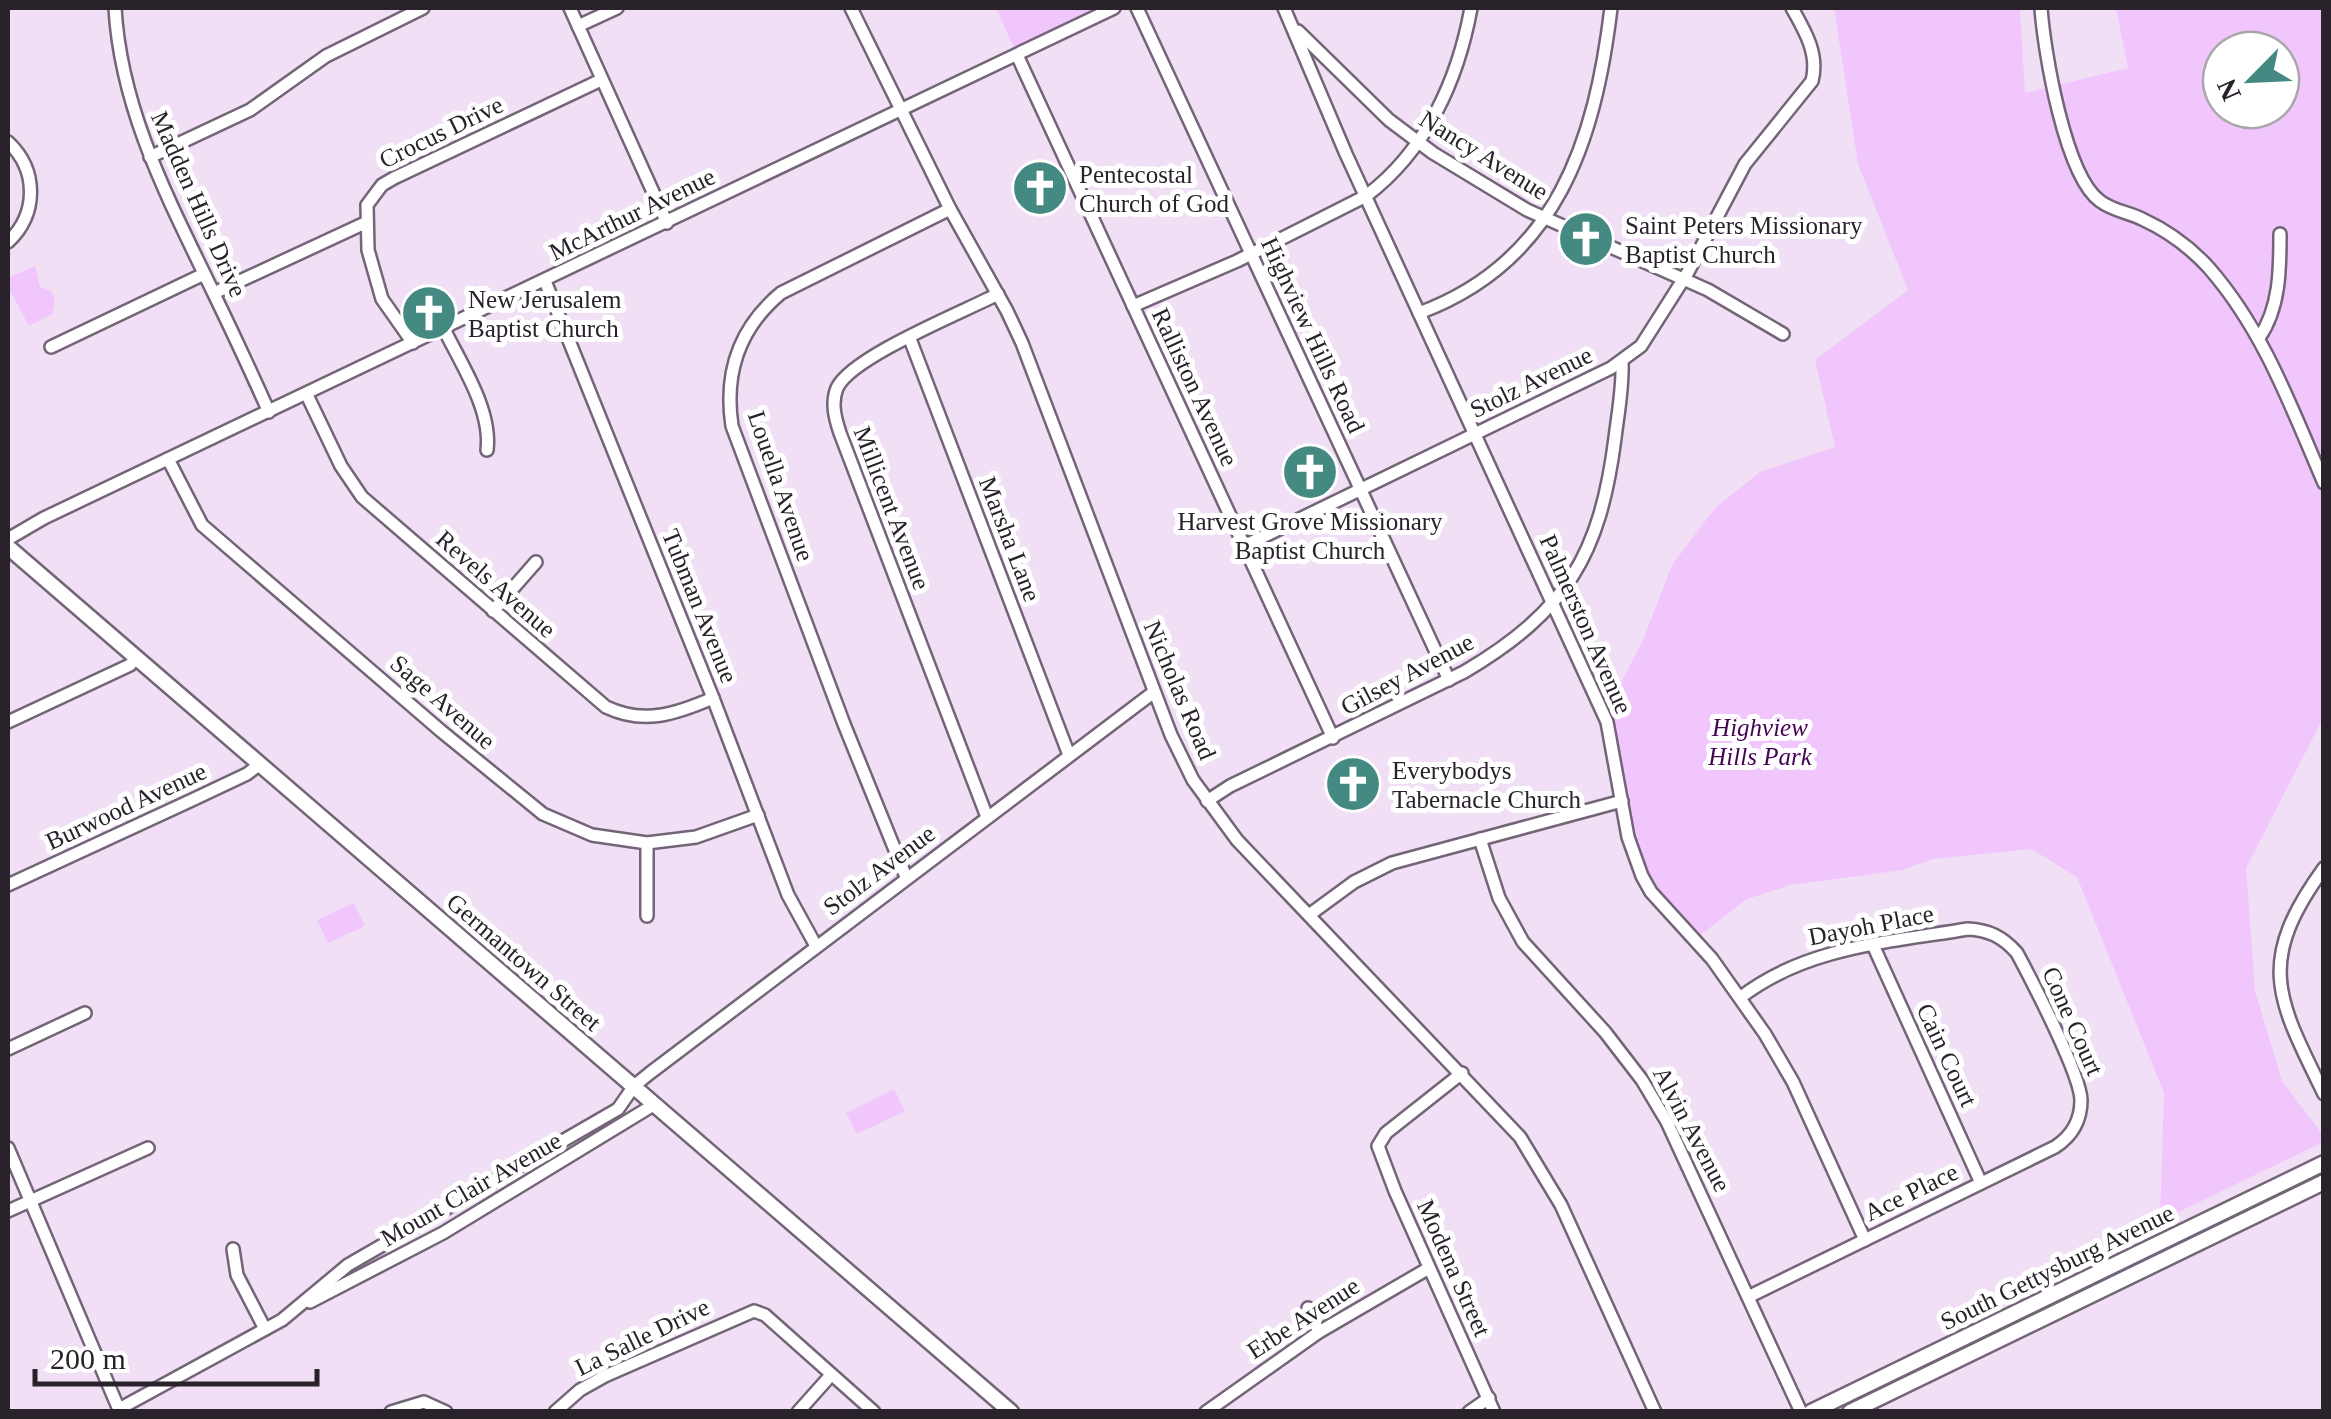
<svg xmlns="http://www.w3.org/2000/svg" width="2331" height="1419" font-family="Georgia,serif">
	<rect width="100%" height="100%" fill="#f1dff6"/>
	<g fill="#f1c6fd" fill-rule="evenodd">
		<polygon points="996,8 1114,8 1017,55"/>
		<path d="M1834 8H2020L2025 93 2128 68 2116 8H2323V718L2246 868 2255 991 2282 1081 2323 1135V1142L2160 1221 2164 1093 2077 877 2031 849 1933 859 1902 870 1791 885 1747 899 1699 936 1650 881 1633 838 1610 704 1643 640 1672 565 1715 508 1760 472 1835 447 1815 360 1908 290 1858 164ZM2221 50H2281V110H2221Z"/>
		<polygon points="35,266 40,287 51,291 55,301 52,314 29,326 8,287 8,278"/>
		<polygon points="354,903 365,926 328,943 317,920"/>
		<polygon points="894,1089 905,1111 857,1134 846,1113"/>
	</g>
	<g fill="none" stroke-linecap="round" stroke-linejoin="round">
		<g stroke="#736477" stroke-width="16">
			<g id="minor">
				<path d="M115 8C121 112 170 202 214 294 233 333 251 372 269 412"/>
				<polyline points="570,8 667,223"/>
				<polyline points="851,8 950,209 1007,311 1022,343 1171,735 1193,780 1237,840 1520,1137 1561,1205 1655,1412"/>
				<polyline points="1137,8 1449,680"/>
				<polyline points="1284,8 1346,154 1607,722 1628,837 1642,876 1651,892 1712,959 1765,1034 1793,1082 1865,1240"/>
				<path d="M2041 8C2044 51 2065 176 2100 201 2113 211 2128 212 2142 219 2168 231 2190 247 2209 268 2264 331 2291 407 2324 483"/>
				<polyline points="578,26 617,8"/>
				<polyline points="1298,31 1389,120 1433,153 1527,210 1708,290 1783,334"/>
				<polyline points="1017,55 1333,738"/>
				<path d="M8 142C38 170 38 214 8 242"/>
				<polyline points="150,157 250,110 326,56 423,8"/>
				<polyline points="545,281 713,698 788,895 816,946"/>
				<polyline points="214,293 365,223"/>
				<path d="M1133 306 1237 261 1366 196C1426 151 1458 80 1471 8"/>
				<path d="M1419 313C1557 262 1595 141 1611 8"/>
				<path d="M444 329C461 364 492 410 487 450"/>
				<path d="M2259 338C2280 308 2280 269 2280 234"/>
				<polyline points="910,339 1069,755"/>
				<polyline points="413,343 382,299 368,250 367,205 382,185 394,178 601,80"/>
				<polyline points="51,347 204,274"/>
				<path d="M307 395 341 466 362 497 606 707C644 725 676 714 713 698"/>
				<polyline points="168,459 202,525 441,731 543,814 592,835 647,843 696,837 758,815"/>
				<polyline points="8,539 44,518 1114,8"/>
				<path d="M1244 546 1611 368 1641 346 1688 272 1745 164 1812 81C1819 54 1805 31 1792 8"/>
				<polyline points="493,611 536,562"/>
				<polyline points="8,722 130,665 136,658"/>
				<path d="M1207 801 1230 786 1464 672C1567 611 1600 555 1615 438 1618 413 1623 388 1622 362"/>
				<path d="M987 817 840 433C835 418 831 403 837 388 851 357 963 312 998 294"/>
				<polyline points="1480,839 1499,898 1523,942 1605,1032 1642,1080 1667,1122 1801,1412"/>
				<polyline points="647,843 647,916"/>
				<path d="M2324 868C2255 963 2277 998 2324 1094"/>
				<path d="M906 877 844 724 732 426C724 373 739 328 781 293L950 209"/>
				<polyline points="8,885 192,800 247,774 260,764"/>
				<polyline points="1309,915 1354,882 1392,863 1622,801"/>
				<polyline points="1873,945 1981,1183"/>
				<path d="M1741 997C1806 947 1889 942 1968 929 1989 930 2003 937 2017 953 2032 981 2080 1073 2081 1100 2081 1120 2072 1136 2055 1147L1750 1296"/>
				<polyline points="8,1049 85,1013"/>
				<polyline points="1462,1073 1386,1133 1378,1146 1395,1191 1494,1412"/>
				<polyline points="8,1148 120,1412"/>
				<polyline points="8,1211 148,1148"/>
				<polyline points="233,1249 237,1275 265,1329"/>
				<polyline points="310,1302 443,1233 655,1104"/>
				<polyline points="1308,1308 1319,1332"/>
				<polyline points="119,1409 282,1320 348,1265 618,1109 634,1086 650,1073 1154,692"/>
				<polyline points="391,1412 424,1402 446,1412"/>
				<polyline points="555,1412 580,1390 605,1376 754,1311 765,1315 874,1412"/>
				<polyline points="798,1412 831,1375"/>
				<polyline points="1206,1412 1319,1332 1429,1268"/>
				<polyline points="1469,1412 1489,1398"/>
			</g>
		</g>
		<g stroke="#736477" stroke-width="19">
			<g id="major">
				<polyline points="8,547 1011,1412"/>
				<polyline points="1811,1412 2324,1163"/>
				<polyline points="1850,1412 2324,1182"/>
			</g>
		</g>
		<use href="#minor" stroke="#fff" stroke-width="11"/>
		<use href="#major" stroke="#fff" stroke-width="14"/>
	</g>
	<defs>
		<g id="church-disc" transform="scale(2.875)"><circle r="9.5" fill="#448a82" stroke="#fff"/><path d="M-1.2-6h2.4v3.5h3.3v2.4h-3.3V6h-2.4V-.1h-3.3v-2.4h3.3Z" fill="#fff"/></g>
	</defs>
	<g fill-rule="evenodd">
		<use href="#church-disc" x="1040" y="188"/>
		<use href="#church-disc" x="1586" y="239"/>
		<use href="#church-disc" x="429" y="313"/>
		<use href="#church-disc" x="1310" y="472"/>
		<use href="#church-disc" x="1353" y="784"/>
	</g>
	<g text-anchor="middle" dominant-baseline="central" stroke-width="10" stroke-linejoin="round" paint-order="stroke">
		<g font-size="25" fill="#29222b" stroke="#fff">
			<text transform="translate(441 132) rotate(-26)">Crocus Drive</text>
			<text transform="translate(1484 155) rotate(32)">Nancy Avenue</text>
			<text transform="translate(199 204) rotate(66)">Madden Hills Drive</text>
			<text transform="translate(632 214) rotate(-26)">McArthur Avenue</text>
			<text transform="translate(1313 335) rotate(65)">Highview Hills Road</text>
			<text transform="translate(1531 382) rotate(-26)">Stolz Avenue</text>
			<text transform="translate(1195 387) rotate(65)">Ralliston Avenue</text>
			<text transform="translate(781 486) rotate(71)">Louella Avenue</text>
			<text transform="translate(892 508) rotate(69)">Millicent Avenue</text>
			<text transform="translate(1010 539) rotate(69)">Marsha Lane</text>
			<text transform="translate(496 584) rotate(41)">Revels Avenue</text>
			<text transform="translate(700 606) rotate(68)">Tubman Avenue</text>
			<text transform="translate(1586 624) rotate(66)">Palmerston Avenue</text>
			<text transform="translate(1407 674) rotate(-28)">Gilsey Avenue</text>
			<text transform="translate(1180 690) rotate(67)">Nicholas Road</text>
			<text transform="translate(443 702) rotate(41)">Sage Avenue</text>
			<text transform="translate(126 806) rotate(-25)">Burwood Avenue</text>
			<text transform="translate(879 870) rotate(-37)">Stolz Avenue</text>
			<text transform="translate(1871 925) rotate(-11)">Dayoh Place</text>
			<text transform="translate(524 962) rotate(41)">Germantown Street</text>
			<text transform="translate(2073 1021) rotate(66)">Cone Court</text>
			<text transform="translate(1947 1055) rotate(65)">Cain Court</text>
			<text transform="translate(1692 1129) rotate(62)">Alvin Avenue</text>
			<text transform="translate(471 1189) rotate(-30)">Mount Clair Avenue</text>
			<text transform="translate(1911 1192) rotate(-26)">Ace Place</text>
			<text transform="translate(2057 1267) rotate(-26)">South Gettysburg Avenue</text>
			<text transform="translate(1454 1268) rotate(66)">Modena Street</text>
			<text transform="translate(1303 1318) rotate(-33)">Erbe Avenue</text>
			<text transform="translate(642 1337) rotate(-26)">La Salle Drive</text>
		</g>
		<g font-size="25" fill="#29222b" stroke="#fff" text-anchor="start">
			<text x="1079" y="174">Pentecostal<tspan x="1079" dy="29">Church of God</tspan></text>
			<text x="1625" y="225">Saint Peters Missionary<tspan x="1625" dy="29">Baptist Church</tspan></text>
			<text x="468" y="299">New Jerusalem<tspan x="468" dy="29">Baptist Church</tspan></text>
			<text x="1310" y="521" text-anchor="middle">Harvest Grove Missionary<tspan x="1310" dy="29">Baptist Church</tspan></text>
			<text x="1392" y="770">Everybodys<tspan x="1392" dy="29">Tabernacle Church</tspan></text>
		</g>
		<g font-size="25" font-style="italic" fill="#450354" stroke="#fff">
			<text x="1760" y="727">Highview<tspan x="1760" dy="29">Hills Park</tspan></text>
		</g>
	</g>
	<rect width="2331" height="1419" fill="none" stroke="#29222b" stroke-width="20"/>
	<g transform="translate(2251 80) rotate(246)"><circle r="48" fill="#ffffff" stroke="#a9a7aa" stroke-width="2.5"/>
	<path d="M0-8L18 38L0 25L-18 38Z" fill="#448a82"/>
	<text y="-15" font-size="28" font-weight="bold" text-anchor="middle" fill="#29222b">N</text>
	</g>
	<path d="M35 1369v15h282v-15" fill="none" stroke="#29222b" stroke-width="5"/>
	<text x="50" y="1369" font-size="30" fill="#29222b" stroke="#ffffff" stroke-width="8" paint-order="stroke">200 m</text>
</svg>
